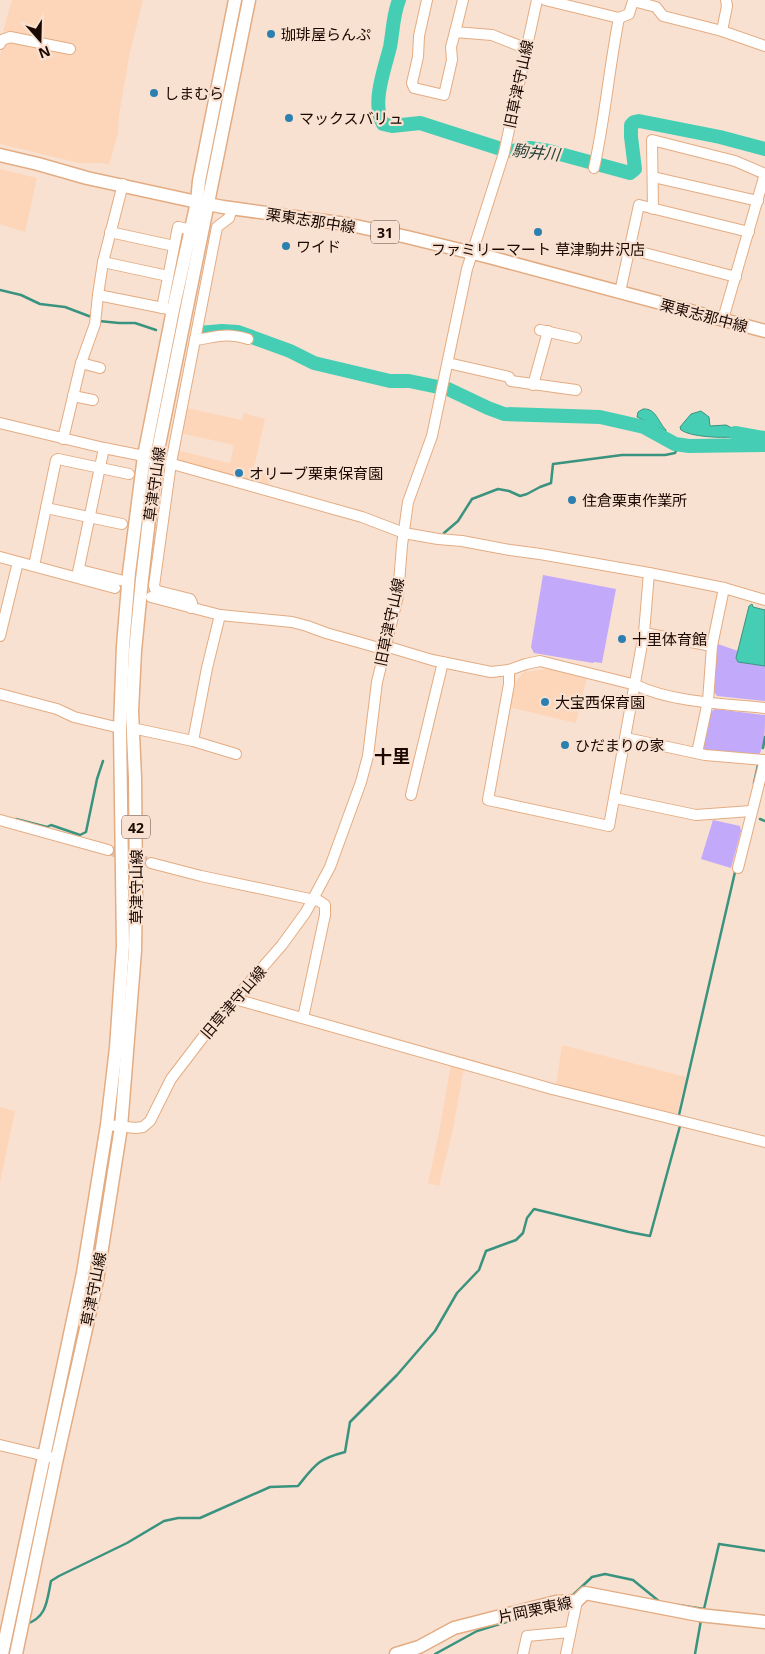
<svg xmlns="http://www.w3.org/2000/svg" width="765" height="1654" font-family="'Open Sans','Noto Sans JP',sans-serif">
	<rect width="100%" height="100%" fill="#f9e1d1"/>
	<g fill="#fdd6ba">
		<polygon points="12,0 143,0 129,57 119,116 118,133 109,165 103,163 79,163 0,144 0,55 2,47 8,43 40,46 68,46 3,31"/>
		<polygon points="0,169 37,178 25,232 0,224"/>
		<polygon points="187,408 242,420 244,413 265,419 254,468 272,473 268,487 174,460 176,450 230,463 234,445 180,433"/>
		<polygon points="547,669 587,677 576,723 508,707 512,686 524,672"/>
		<polygon points="562,1045 686,1077 677,1114 639,1108 556,1086"/>
		<polygon points="451,1064 464,1068 453,1129 439,1186 428,1183 439,1132"/>
		<polygon points="0,1107 15,1111 0,1183"/>
	</g>
	<g fill="#c2a9fa">
		<polygon points="543,575 616,589 602,663 594,662 593,663 534,653 531,647"/>
		<polygon points="715,643 738,651 736,658 738,662 765,666 765,701 717,696 713,690"/>
		<path d="M715 709 765 715C765 729 765 747 758 756L706 752 702 747 709 713Z"/>
		<polygon points="713,820 740,826 741,831 731,868 701,859"/>
	</g>
	<g fill="#46ceb5" stroke="#39937f">
		<path d="M643 409C656 408 658 422 666 430V431L637 417 638 412Z"/>
		<path d="M701 411 709 417 710 426 726 425 736 430 733 437C720 438 691 437 681 430L680 427 691 414Z"/>
		<polygon points="752,604 753,607 765,610 765,666 738,662 736,658 749,606"/>
	</g>
	<g fill="none" stroke-linecap="round" stroke-linejoin="round">
		<g stroke="#39937f" stroke-width="2.5">
			<polyline points="0,290 21,295 40,304 65,307 94,318"/>
			<polyline points="99,321 119,323 135,323 156,330"/>
			<polyline points="444,533 458,521 472,499 498,489 509,491 520,496 527,494 540,487 551,483 553,464 622,455 665,455 675,453 679,445"/>
			<polyline points="763,748 765,737"/>
			<polyline points="754,783 758,765"/>
			<polyline points="16,819 47,827 51,825 80,835 86,832 97,779 103,761"/>
			<polyline points="760,819 765,821"/>
			<polyline points="679,1115 735,872"/>
			<polyline points="572,1596 592,1577 605,1574 633,1580 660,1602"/>
			<polyline points="678,1605 704,1609"/>
			<polyline points="704,1609 719,1544 765,1551"/>
			<path d="M26 1624C47 1618 47 1600 51 1581L59 1576 127 1543 164 1521 178 1518H200L270 1487 298 1486C315 1465 318 1459 345 1452L350 1422 397 1375 435 1331 457 1293 479 1270 486 1251 516 1240 523 1233 527 1218 534 1209 629 1232 650 1236 680 1126"/>
			<polyline points="435,1654 477,1631 539,1612"/>
			<polyline points="695,1654 701,1620"/>
		</g>
		<g stroke="#46ceb5" stroke-width="14">
			<path d="M399 0C393 15 393 31 390 47 385 68 371 103 383 124L392 126 420 123 498 148 513 151 530 148 549 151 630 173 635 169 631 137V125L634 122 639 121 720 137 765 149"/>
			<polyline points="198,333 222,331 238,332 290,351 314,363 390,381 409,381 448,389 488,408 504,414 600,417 644,427 675,444 689,446 765,445"/>
			<polyline points="735,433 764,438"/>
		</g>
		<polyline stroke="#d8c0b2" stroke-width="10" stroke-dasharray="10 5" stroke-linecap="butt" points="108,850 151,863"/>
		<g stroke="#e3ac82" stroke-width="12">
			<g id="minor">
				<polyline points="427,0 419,36 418,57 412,83 414,88 444,95 452,60 451,47 455,32 492,35 525,48"/>
				<polyline points="545,0 619,18 629,14 633,1 656,7 663,16 722,31 765,46"/>
				<polyline points="722,31 727,6 726,0"/>
				<polyline points="455,32 463,0"/>
				<polyline points="0,44 2,40 10,37 70,49"/>
				<path d="M594 168C605 119 609 68 619 18"/>
				<polyline points="653,177 758,201"/>
				<polyline points="123,184 103,262 98,295 173,310"/>
				<polyline points="653,209 652,140 735,161 765,174"/>
				<polyline points="110,232 174,246"/>
				<polyline points="629,249 736,277"/>
				<polyline points="103,262 168,276"/>
				<polyline points="620,292 639,205 749,232"/>
				<polyline points="162,308 178,227 192,230"/>
				<polyline points="723,319 765,174"/>
				<polyline points="540,330 576,338"/>
				<path d="M195 340C217 337 225 332 248 339"/>
				<polyline points="81,363 100,368"/>
				<polyline points="448,363 509,377 511,381 576,390"/>
				<polyline points="533,385 548,331"/>
				<polyline points="73,396 93,400"/>
				<polyline points="0,423 104,448 144,456 362,517 404,533 438,539 462,541 510,550 540,554 649,573 724,588 765,600"/>
				<polyline points="63,439 81,363 95,324 98,295"/>
				<polyline points="46,508 122,524"/>
				<polyline points="0,557 115,588"/>
				<polyline points="34,566 56,460 58,459 129,474"/>
				<polyline points="80,570 128,582"/>
				<polyline points="77,577 104,448"/>
				<path d="M151 597 220 615 292 622 307 626 326 633 379 648H392L432 660 491 672 509 670 526 664 540 661 636 685C670 702 726 704 765 708"/>
				<polyline points="191,608 192,603 190,599 158,591 155,589 154,586 171,463 217,227 229,218 232,208"/>
				<polyline points="644,633 712,646"/>
				<polyline points="0,636 18,562"/>
				<polyline points="509,670 509,684 488,800 609,826 644,633 649,573"/>
				<polyline points="0,694 57,709 74,717 120,728"/>
				<polyline points="132,728 193,741 236,754"/>
				<polyline points="626,738 705,755 765,760"/>
				<polyline points="193,741 207,668 220,615"/>
				<polyline points="697,753 708,701 712,646 724,588"/>
				<polyline points="411,795 443,662"/>
				<polyline points="615,798 696,815 751,811"/>
				<polyline points="0,820 108,850"/>
				<polyline points="151,863 201,876 319,901 325,905 325,915 303,1018"/>
				<polyline points="738,868 765,760"/>
				<polyline points="235,999 552,1089 765,1142"/>
				<polyline points="107,1125 136,1128 143,1127 150,1121 171,1079 213,1024 282,945 306,912 330,867 361,782 368,756 377,682 398,596 402,545 408,502 432,436 467,269 504,153 537,0"/>
				<polyline points="0,1445 50,1457"/>
				<polyline points="523,1654 527,1636 570,1632"/>
				<polyline points="566,1654 577,1601"/>
			</g>
		</g>
		<g stroke="#e3ac82" stroke-width="15">
			<g id="major">
				<polyline points="0,155 38,164 87,178 197,202 223,207 346,224 407,237 489,257 765,331"/>
				<polyline points="2,1654 83,1273 107,1125 116,1048 123,946 120,728 123,646 129,573 144,456 173,310 197,202 199,181 235,0"/>
				<polyline points="16,1654 57,1458 97,1280 121,1127 135,951 136,890 135,778 132,711 135,651 142,579 156,460 249,0"/>
				<polyline points="396,1654 419,1647 454,1628 556,1602 577,1601 585,1593 699,1615 765,1622"/>
			</g>
		</g>
		<use href="#minor" stroke="#fff" stroke-width="10"/>
		<use href="#major" stroke="#fff" stroke-width="12"/>
	</g>
	<g fill="#2c80b0" stroke="#f9e1d1" stroke-width="2">
		<circle cx="271" cy="34" r="5"/>
		<circle cx="154" cy="93" r="5"/>
		<circle cx="289" cy="118" r="5"/>
		<circle cx="538" cy="232" r="5"/>
		<circle cx="286" cy="246" r="5"/>
		<circle cx="239" cy="473" r="5"/>
		<circle cx="572" cy="500" r="5"/>
		<circle cx="622" cy="639" r="5"/>
		<circle cx="545" cy="702" r="5"/>
		<circle cx="565" cy="745" r="5"/>
	</g>
	<g text-anchor="middle" dominant-baseline="central" stroke-width="4.5" stroke-linejoin="round" paint-order="stroke">
		<g fill="#f9e1d1" stroke="#5e493f" stroke-width="1">
			<rect x="371" y="220.5" width="28" height="23" rx="4"/>
			<rect x="122" y="815.5" width="28" height="23" rx="4"/>
		</g>
		<g font-size="14" font-weight="bold" fill="#1b0800">
			<text x="385" y="232">31</text>
			<text x="136" y="827">42</text>
		</g>
		<g font-size="15" fill="#1b0800" stroke="#f9e1d1" text-anchor="start">
			<text x="281" y="34">珈琲屋らんぷ</text>
			<text x="164" y="93">しまむら</text>
			<text x="299" y="118">マックスバリュ</text>
			<text x="296" y="246">ワイド</text>
			<text x="538" y="249" text-anchor="middle">ファミリーマート 草津駒井沢店</text>
			<text x="249" y="473">オリーブ栗東保育園</text>
			<text x="582" y="500">住倉栗東作業所</text>
			<text x="632" y="639">十里体育館</text>
			<text x="555" y="702">大宝西保育園</text>
			<text x="575" y="745">ひだまりの家</text>
		</g>
		<g font-size="15" fill="#1b0800" stroke="#f9e1d1">
			<text transform="translate(518 84) rotate(-78)">旧草津守山線</text>
			<text transform="translate(311 220) rotate(9)">栗東志那中線</text>
			<text transform="translate(704 315) rotate(15)">栗東志那中線</text>
			<text transform="translate(154 484) rotate(-82)">草津守山線</text>
			<text transform="translate(389 622) rotate(-78)">旧草津守山線</text>
			<text transform="translate(136 887) rotate(-90)">草津守山線</text>
			<text transform="translate(233 1002) rotate(-49)">旧草津守山線</text>
			<text transform="translate(93 1289) rotate(-79)">草津守山線</text>
			<text transform="translate(535 1609) rotate(-12)">片岡栗東線</text>
		</g>
		<g font-size="16" font-style="italic" fill="#25423c" stroke="#f9e1d1">
			<text transform="translate(536 152) rotate(6)">駒井川</text>
		</g>
		<g font-size="18" font-weight="bold" fill="#1b0800" stroke="#f9e1d1">
			<text x="392" y="756">十里</text>
		</g>
	</g>
	<g transform="translate(40 40) rotate(160)" stroke="#f9e1d1" stroke-width="4" paint-order="stroke">
	<path d="M0-4L9 19L0 12L-9 19Z" fill="#1b0800"/>
	<text y="-8" font-size="14" font-weight="bold" text-anchor="middle" fill="#1b0800">N</text>
	</g>
</svg>
